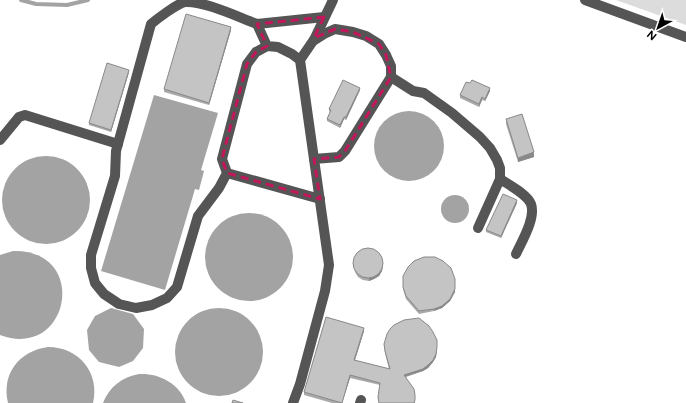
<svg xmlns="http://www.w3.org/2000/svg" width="686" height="403" font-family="Figtree,sans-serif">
	<rect width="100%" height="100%" fill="#fff"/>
	<polygon fill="#dcdcdc" points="616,0 686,0 686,25"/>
	<g fill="#a3a3a3">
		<polygon points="154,95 218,113 201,170 204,171 199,190 195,189 165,290 101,271"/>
		<circle cx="409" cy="146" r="35"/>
		<circle cx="46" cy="200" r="44"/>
		<circle cx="455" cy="209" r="14"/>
		<circle cx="249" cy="257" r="44"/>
		<path d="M13 251C90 249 70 361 0 335V255Z"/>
		<circle cx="219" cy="352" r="44"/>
		<polygon points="111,308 133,314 144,329 143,348 133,361 119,367 99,362 89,350 87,330 95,316"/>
		<path d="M48 347C79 347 100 373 93 403H8C1 374 19 351 48 347Z"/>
		<path d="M139 374C159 373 179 383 186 403H103C109 387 122 377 139 374Z"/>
	</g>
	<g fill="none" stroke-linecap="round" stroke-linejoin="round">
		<polyline stroke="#a3a3a3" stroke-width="4" points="21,0 36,4 67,5 88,0"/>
		<g stroke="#555" stroke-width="10">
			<polyline points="585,0 686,37"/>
			<polyline points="257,24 324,17"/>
			<polyline points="314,40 333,0"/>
			<path d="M267 46 257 24C238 17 205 1 185 2 178 3 157 19 151 24L116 151 115 176 91 255V268L95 283 104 294 119 304 136 308 152 305 167 298 177 287 198 216 219 188 227 173 222 159 247 64 256 52 267 46 278 47 292 54 300 60 329 265 325 291 300 384 293 403"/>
			<polyline points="300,60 313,41 324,34 335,29 353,32 366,36 379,44 386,55 391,66 391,77 345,151 339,157 314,159"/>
			<polyline points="391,77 413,91 424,93 452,113 480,137 490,148 497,160 500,168 500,179 478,228"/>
			<polyline points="0,140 19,117 25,115 118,144"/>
			<polyline points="227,173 320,199"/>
			<path d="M500 179C509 185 527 194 531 204 536 218 522 241 516 254"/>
			<polyline points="360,403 361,400"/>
		</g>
	</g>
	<g fill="#a9a9a9">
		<polygon points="231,30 209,105 164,92 164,89"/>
		<polygon points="129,72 111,132 89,125 89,123"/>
		<polygon points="360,90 346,120 344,119 340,128 327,121 327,119 330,112 329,111 329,109"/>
		<polygon points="490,91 485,101 482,100 479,107 460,98 460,95"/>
		<polygon points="506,119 534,157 518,162 506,124"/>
		<polygon points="517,203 501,238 486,232 486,230"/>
		<polygon points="353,264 383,266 382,271 379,276 374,279 369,281 363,280 358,277 355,272"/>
		<polygon points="403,276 455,292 450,301 442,308 434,311 419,314 406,299 403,289"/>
		<polygon points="364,331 355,360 389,369 385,353 384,344 437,350 436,357 433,362 428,368 423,371 406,377 415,395 415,403 379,403 378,397 380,385 350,378 342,403 332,403 304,395 304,392"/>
	</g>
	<g fill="#898989">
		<polygon points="231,27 231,30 209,105 209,103"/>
		<polygon points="129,70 129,72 111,132 111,130"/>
		<polygon points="360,88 360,90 346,120 346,117"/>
		<polygon points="490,88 490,91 485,101 485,99"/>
		<polygon points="482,97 482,100 479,107 479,104"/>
		<polygon points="344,117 344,119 340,128 340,125"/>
		<polygon points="534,152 534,157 518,162 518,158"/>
		<polygon points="517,200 517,203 501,238 501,236"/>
		<polygon points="383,264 382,271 379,276 374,279 369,281 369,278"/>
		<polygon points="455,279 455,292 450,301 442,308 434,311 434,309"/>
		<polygon points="364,328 364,331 354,363 354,360"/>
		<polygon points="437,347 436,357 433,362 428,368 423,371 404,377 404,375"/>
		<polygon points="350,375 350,378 342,403"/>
	</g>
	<g fill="#c4c4c4" stroke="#898989">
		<polygon points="186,14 231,27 209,103 164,89"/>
		<polygon points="107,63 129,70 111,130 89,123"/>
		<polygon points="343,80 360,88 346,117 344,117 340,125 327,119 331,110 329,109"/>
		<polygon points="472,80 490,88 485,99 482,97 479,104 460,95 466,82 470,83"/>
		<polygon points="522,114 534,152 518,158 506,119"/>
		<polygon points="503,194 517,200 501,236 486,230"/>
		<circle cx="368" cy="263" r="15"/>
		<polygon points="424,257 435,257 443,261 451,268 455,279 455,289 450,299 442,306 434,309 419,311 406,296 403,287 403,276 408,267 414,261"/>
		<polygon points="326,317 364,328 354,360 390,369 385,351 384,344 387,334 390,329 394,325 404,320 419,318 429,326 433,332 437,340 437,347 436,354 433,360 428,365 423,369 404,375 414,389 415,395 415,400 414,403 379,403 378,397 380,383 350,375 342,403 304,392"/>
		<polygon points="233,400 243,403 232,403"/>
	</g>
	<path fill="none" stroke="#c2185b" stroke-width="3" stroke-dasharray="8 5" stroke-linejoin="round" d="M324 17 314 38 335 29 353 32 379 44 386 55 391 77 345 151 339 157 314 159 320 199 227 173 222 159 247 64 256 52 267 46 257 24Z"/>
	<g transform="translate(658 28) rotate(220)" stroke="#ffffff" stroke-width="3" paint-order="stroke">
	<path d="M0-3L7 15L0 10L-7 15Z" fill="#000000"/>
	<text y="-6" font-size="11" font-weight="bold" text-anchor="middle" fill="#000000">N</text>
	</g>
</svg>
